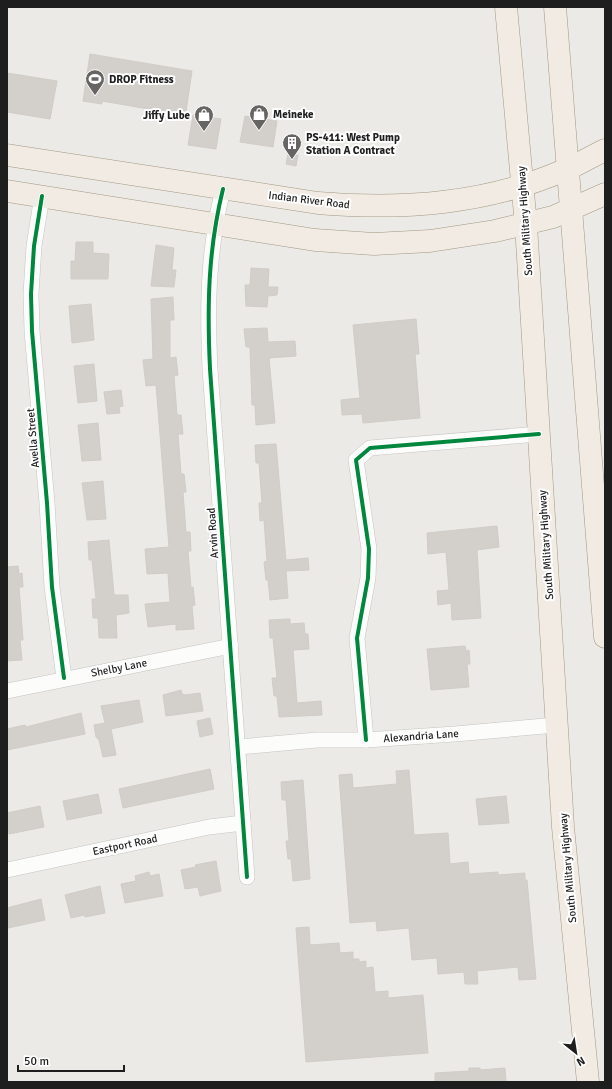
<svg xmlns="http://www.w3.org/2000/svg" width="612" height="1089" font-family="Signika,sans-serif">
	<rect width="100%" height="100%" fill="#eceae6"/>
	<g fill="#d3d0cc" stroke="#d0ccc7">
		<polygon points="90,54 192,71 185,118 166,115 166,112 102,101 102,104 83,101"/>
		<polygon points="7,73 57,81 50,119 7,112"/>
		<polygon points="193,115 221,119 216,149 188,145"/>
		<polygon points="245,116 277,121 273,147 240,142"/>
		<polygon points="288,154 298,155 296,166 286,164"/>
		<polygon points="76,242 93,242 93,253 109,254 108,279 71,279 71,261 75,261"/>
		<polygon points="156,245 174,248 172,270 176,270 174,287 151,286"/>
		<polygon points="251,268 269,269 268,287 278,287 277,295 268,296 267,307 246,306 245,285 250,285"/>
		<polygon points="173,297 174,320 170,320 170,358 176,357 178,375 174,376 177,415 181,415 183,434 178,434 181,474 184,474 186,492 183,492 186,532 190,532 191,551 188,551 191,588 193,587 195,605 192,606 194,629 176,630 176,624 148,627 145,604 170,602 168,573 147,574 145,549 169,547 156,385 146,386 143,360 153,359 151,299"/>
		<polygon points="91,304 94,340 72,343 69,306"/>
		<polygon points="416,319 419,354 415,354 420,418 363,423 362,414 342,415 341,400 360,398 353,325"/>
		<polygon points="267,328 268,342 295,341 296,356 269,358 275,423 256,425 255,405 252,405 250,347 246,347 244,329"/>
		<polygon points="94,364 97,401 78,403 74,366"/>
		<polygon points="121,390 123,406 119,407 120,413 107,414 104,392"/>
		<polygon points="98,423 101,460 82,461 78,425"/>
		<polygon points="276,444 286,560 308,558 309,570 286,571 288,598 270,600 268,580 266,580 264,562 267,561 264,520 260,521 259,503 262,503 259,463 256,463 255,445"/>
		<polygon points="103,481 106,519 87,520 82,483"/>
		<polygon points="497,526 499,547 477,550 481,618 452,620 451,603 438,605 437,591 449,590 446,552 428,554 427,533"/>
		<polygon points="109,540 114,595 128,595 129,613 116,615 117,638 99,638 98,618 93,618 92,599 96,599 92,560 89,560 88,542"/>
		<polygon points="18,566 19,574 22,573 23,587 19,587 23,640 20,640 22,660 7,661 7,567"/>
		<polygon points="290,619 290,624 304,623 305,634 308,634 309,649 293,650 297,703 321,701 322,715 279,717 277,696 274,696 272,678 277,678 273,638 270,638 269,620"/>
		<polygon points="465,646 466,651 469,650 470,664 467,664 469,687 431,690 427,649"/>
		<polygon points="181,690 182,694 185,695 200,693 203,711 166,716 163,695"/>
		<polygon points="139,700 143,722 111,729 116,755 103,757 99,740 96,737 94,725 105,723 101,706"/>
		<polygon points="81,713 85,734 7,750 7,729 25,725 26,727"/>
		<polygon points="210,718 213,734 200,737 197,721"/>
		<polygon points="210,769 214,789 123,808 119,789"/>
		<polygon points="409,770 414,835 448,833 450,864 468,862 469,874 498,872 498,875 525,873 525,880 527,880 536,979 519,980 518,967 477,971 478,984 465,984 464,972 438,974 437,958 412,960 409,928 377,931 376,921 350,923 339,775 352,774 353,788 397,784 396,771"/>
		<polygon points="303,780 310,879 293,881 291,859 288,859 286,841 289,841 286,800 282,800 281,782"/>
		<polygon points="98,794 102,813 67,820 63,801"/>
		<polygon points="506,796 509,823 479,825 476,799"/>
		<polygon points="40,806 44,827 9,834 7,813"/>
		<polygon points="216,861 221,891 200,896 198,887 185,889 181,870 196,867 195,865"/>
		<polygon points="149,872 150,876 159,874 163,896 125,903 121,884 136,881 135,876"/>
		<polygon points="100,886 105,913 85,917 84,915 71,918 65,895"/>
		<polygon points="41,899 45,920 8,928 7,908"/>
		<polygon points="309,927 310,945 339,943 340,953 353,952 353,959 359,959 359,962 366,961 366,968 373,967 375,992 388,991 388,998 423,995 428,1053 306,1062 296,928"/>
		<polygon points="469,1068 480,1068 480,1070 505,1068 506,1082 435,1082 435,1073 469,1071"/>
	</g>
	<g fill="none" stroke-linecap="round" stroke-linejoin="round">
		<g stroke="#c5c4c2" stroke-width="16">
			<g id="minor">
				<path d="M223 189C208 250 207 306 210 369L247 877"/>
				<polyline points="42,196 34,246 31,294 32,331 47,503 52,587 64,678"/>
				<polyline points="7,691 231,646"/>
				<polyline points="366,740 357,638 368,578 369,549 356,460 370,448 539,434"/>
				<polyline points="239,747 317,740 366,740 455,734 556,725"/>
				<polyline points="7,870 209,827 243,823"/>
			</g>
		</g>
		<g stroke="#a29882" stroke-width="23">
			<g id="primary">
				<polyline points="506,7 526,225 563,827 588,1082"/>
				<polyline points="555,7 605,637"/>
				<path d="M7 155 318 203C404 210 488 204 567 169 580 164 592 156 605 150"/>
				<polyline points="7,191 315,240 374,244 430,241 495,231 553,217 605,194"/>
			</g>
		</g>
		<use href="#minor" stroke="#fcfcfb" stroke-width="15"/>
		<use href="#primary" stroke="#f1ebe3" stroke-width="22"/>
		<g stroke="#fff" stroke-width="6">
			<g id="cycleway">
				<path d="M223 189C208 250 207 306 210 369L247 877"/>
				<polyline points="42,196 34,246 31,294 32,331 47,503 52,587 64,678"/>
				<polyline points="366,740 357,638 368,578 369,549 356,460 370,448 539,434"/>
			</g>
		</g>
		<use href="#cycleway" stroke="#00873e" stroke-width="4"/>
	</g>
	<defs>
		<g id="stadium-pin" transform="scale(1)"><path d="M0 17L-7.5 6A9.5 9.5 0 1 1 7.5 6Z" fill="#666564" stroke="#fff"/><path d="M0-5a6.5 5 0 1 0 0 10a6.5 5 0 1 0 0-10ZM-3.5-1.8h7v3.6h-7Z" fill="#fff"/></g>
		<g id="shop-pin" transform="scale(1)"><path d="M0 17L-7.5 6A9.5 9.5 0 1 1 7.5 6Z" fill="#666564" stroke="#fff"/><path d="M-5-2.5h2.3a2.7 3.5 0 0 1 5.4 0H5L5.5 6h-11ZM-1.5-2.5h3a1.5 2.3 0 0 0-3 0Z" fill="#fff"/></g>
		<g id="building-pin" transform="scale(1)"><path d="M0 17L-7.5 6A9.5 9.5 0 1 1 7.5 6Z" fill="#666564" stroke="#fff"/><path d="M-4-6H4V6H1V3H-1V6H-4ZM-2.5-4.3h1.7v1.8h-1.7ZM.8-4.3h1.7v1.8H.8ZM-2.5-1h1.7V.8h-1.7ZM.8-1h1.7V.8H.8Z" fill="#fff"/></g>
	</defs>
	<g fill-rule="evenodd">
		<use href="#stadium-pin" x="95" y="79"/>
		<use href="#shop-pin" x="259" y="114"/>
		<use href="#shop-pin" x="204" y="115"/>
		<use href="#building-pin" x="292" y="143"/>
	</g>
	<g text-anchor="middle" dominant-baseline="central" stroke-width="4" stroke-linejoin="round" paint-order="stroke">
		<g font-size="11" font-weight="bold" fill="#1e1e1e" stroke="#fff" text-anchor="start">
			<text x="109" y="79">DROP Fitness</text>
			<text x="273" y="114">Meineke</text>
			<text x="190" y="115" text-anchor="end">Jiffy Lube</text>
			<text x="306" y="137">PS-411: West Pump<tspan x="306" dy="13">Station A Contract</tspan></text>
		</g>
		<g font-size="11" fill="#1e1e1e" stroke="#fff">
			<text transform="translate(309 200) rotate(7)">Indian River Road</text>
			<text transform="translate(525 221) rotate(-94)">South Military Highway</text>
			<text transform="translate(33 438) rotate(-95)">Avella Street</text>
			<text transform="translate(213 533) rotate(-94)">Arvin Road</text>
			<text transform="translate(546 545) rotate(-94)">South Military Highway</text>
			<text transform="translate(119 668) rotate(-11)">Shelby Lane</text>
			<text transform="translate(421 736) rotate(-4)">Alexandria Lane</text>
			<text transform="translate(125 845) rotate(-12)">Eastport Road</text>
			<text transform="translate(568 868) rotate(-95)">South Military Highway</text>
		</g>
	</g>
	<rect width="612" height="1089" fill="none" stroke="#1e1e1e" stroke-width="16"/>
	<g transform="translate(576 1053) rotate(150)" stroke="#ffffff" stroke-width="3" paint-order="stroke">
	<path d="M0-3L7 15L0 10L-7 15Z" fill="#1e1e1e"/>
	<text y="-6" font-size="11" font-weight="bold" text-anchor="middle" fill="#1e1e1e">N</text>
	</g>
	<path d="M18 1065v6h106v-6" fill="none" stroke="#1e1e1e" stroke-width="2"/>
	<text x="24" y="1065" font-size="12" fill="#1e1e1e" stroke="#ffffff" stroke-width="3" paint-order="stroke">50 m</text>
</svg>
